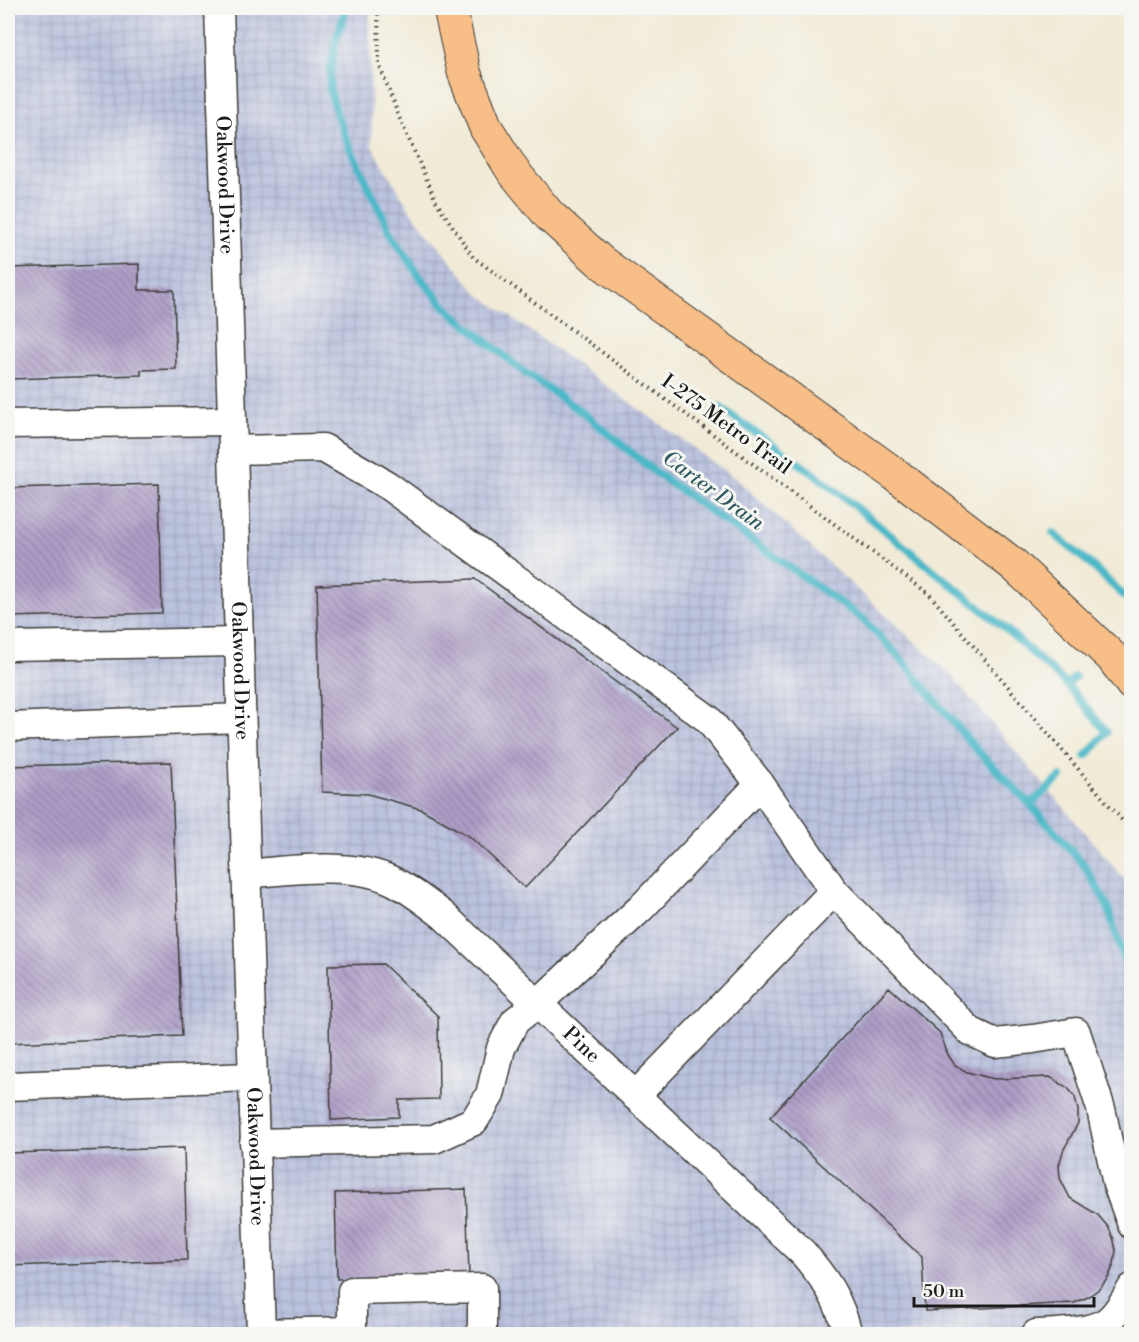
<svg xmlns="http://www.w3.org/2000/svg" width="1139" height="1342" font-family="'Libre Bodoni',serif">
	<defs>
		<pattern id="industrial-grid" width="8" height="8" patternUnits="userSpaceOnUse" patternTransform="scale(1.5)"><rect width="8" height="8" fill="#bcc3de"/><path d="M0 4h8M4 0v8" fill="none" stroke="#a1a7be"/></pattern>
		<pattern id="building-back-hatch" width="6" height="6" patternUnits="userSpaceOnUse" patternTransform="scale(1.5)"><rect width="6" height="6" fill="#ae9ec7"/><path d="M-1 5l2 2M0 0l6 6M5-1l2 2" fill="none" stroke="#8d80a1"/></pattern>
	</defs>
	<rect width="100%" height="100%" fill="#f6f6f2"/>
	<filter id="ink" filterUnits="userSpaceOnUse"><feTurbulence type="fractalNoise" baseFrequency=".0167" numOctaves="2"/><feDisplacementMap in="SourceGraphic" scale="12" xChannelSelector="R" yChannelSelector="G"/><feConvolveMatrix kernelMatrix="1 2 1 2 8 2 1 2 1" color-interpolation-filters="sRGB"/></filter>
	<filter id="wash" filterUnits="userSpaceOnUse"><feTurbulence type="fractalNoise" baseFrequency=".008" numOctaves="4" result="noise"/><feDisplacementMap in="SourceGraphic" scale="24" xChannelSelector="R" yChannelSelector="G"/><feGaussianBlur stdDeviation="1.35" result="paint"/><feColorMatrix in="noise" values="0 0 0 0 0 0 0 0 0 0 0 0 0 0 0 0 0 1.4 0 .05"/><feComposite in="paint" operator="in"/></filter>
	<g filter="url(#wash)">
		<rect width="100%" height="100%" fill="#f1ead6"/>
		<polygon fill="url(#industrial-grid)" points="8,8 370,8 372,146 410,210 477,293 735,478 950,674 1131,887 1131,1334 8,1334"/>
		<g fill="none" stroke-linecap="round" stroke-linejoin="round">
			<g stroke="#4cb8c8" stroke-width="8">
				<polyline points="346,8 336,41 330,73 330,90 337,116 349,146 391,233 420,277 446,308 525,373 582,412 655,472 863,619 901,659 975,748 1030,804 1084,865 1107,905 1132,985"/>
				<polyline points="719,407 820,478 1006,629 1067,685 1107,732 1086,756"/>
				<polyline points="1053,533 1090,564 1132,603"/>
				<polyline points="1131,626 1132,626"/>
				<polyline points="1067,685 1075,677"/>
				<polyline points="1030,804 1061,777"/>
			</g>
		</g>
		<g id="blocks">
			<g fill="url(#building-back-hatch)">
				<polygon points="139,264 139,290 174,290 176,369 141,370 141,375 8,379 8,268"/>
				<polygon points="159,484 162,613 8,617 8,488"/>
				<polygon points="475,579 677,727 525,888 469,836 421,809 368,794 322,792 317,585"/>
				<polygon points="171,762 182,1036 8,1043 8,766"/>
				<polygon points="383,964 438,1016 439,1099 399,1100 399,1117 331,1120 328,965"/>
				<polygon points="889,987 940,1033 948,1055 955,1065 967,1072 994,1079 1050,1077 1068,1088 1075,1097 1078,1110 1078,1123 1063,1151 1059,1165 1060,1178 1070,1198 1098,1215 1108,1227 1113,1237 1116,1250 1114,1264 1108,1278 1100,1288 1088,1297 1074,1303 925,1311 922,1257 770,1117"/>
				<polygon points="184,1148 187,1260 8,1266 8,1153"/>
				<polygon points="466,1189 469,1275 337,1279 335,1193"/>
			</g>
		</g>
	</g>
	<g filter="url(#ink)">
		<use href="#blocks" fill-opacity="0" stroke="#3c3b38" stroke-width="1.5"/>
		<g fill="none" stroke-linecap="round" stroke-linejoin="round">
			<g stroke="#3c3b38" stroke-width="31">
				<g id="minor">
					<path id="s1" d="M219 8 261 1334"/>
					<polyline points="8,424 232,421"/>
					<polyline points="233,450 323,448 387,485 708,719 760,784 641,908 537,1004 515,1021 501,1048 490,1095 474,1121 434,1139 254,1143"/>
					<polyline points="8,646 239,642"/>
					<polyline points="8,727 241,718"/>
					<polyline points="760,784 834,891"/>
					<path id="s2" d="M246 874C290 870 352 861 393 881 411 890 427 903 443 915L803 1253C826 1280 839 1299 848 1334"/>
					<polyline points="8,1086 252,1077"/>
					<polyline points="635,1096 834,891 970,1031 995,1043 1033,1039 1076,1032 1101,1109 1117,1184 1132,1225"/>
					<polyline points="261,1333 352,1331"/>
					<polyline points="352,1334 352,1291 482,1288 482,1334"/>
					<path d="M1036 1334C1055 1333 1089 1333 1106 1322 1117 1315 1125 1299 1132 1288"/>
				</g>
			</g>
			<g stroke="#3c3b38" stroke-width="35">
				<polyline id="highway" points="450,8 464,72 486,128 513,171 549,215 601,262 900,478 1014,565 1112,657 1132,684"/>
			</g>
			<polyline stroke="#3c3b38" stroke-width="4" stroke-dasharray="1.5 4.5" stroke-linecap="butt" points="378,8 379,64 399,117 437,203 473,257 929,594 1132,832"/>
			<use href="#minor" stroke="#fff" stroke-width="28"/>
			<use href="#highway" stroke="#f7be87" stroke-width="33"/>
		</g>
	</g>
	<g text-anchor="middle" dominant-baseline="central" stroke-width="6" stroke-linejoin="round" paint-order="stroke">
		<g font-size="20" fill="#1c1c1c" stroke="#f6f6f2">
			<text stroke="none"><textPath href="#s1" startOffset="177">Oakwood Drive</textPath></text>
			<text transform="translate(726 425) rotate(36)">I-275 Metro Trail</text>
			<text stroke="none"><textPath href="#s1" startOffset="663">Oakwood Drive</textPath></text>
			<text stroke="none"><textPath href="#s2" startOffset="399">Pine</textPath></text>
			<text stroke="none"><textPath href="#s1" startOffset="1149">Oakwood Drive</textPath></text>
		</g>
		<g font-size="21" font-style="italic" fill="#2f5a61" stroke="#f6f6f2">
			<text transform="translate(713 491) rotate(36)">Carter Drain</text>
		</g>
	</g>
	<rect width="1139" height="1342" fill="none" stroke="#f6f6f2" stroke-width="30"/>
	<path d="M914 1297v9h180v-9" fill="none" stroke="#1c1c1c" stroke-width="3"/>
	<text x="923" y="1297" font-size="18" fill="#1c1c1c" stroke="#f6f6f2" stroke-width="4.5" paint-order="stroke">50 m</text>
</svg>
